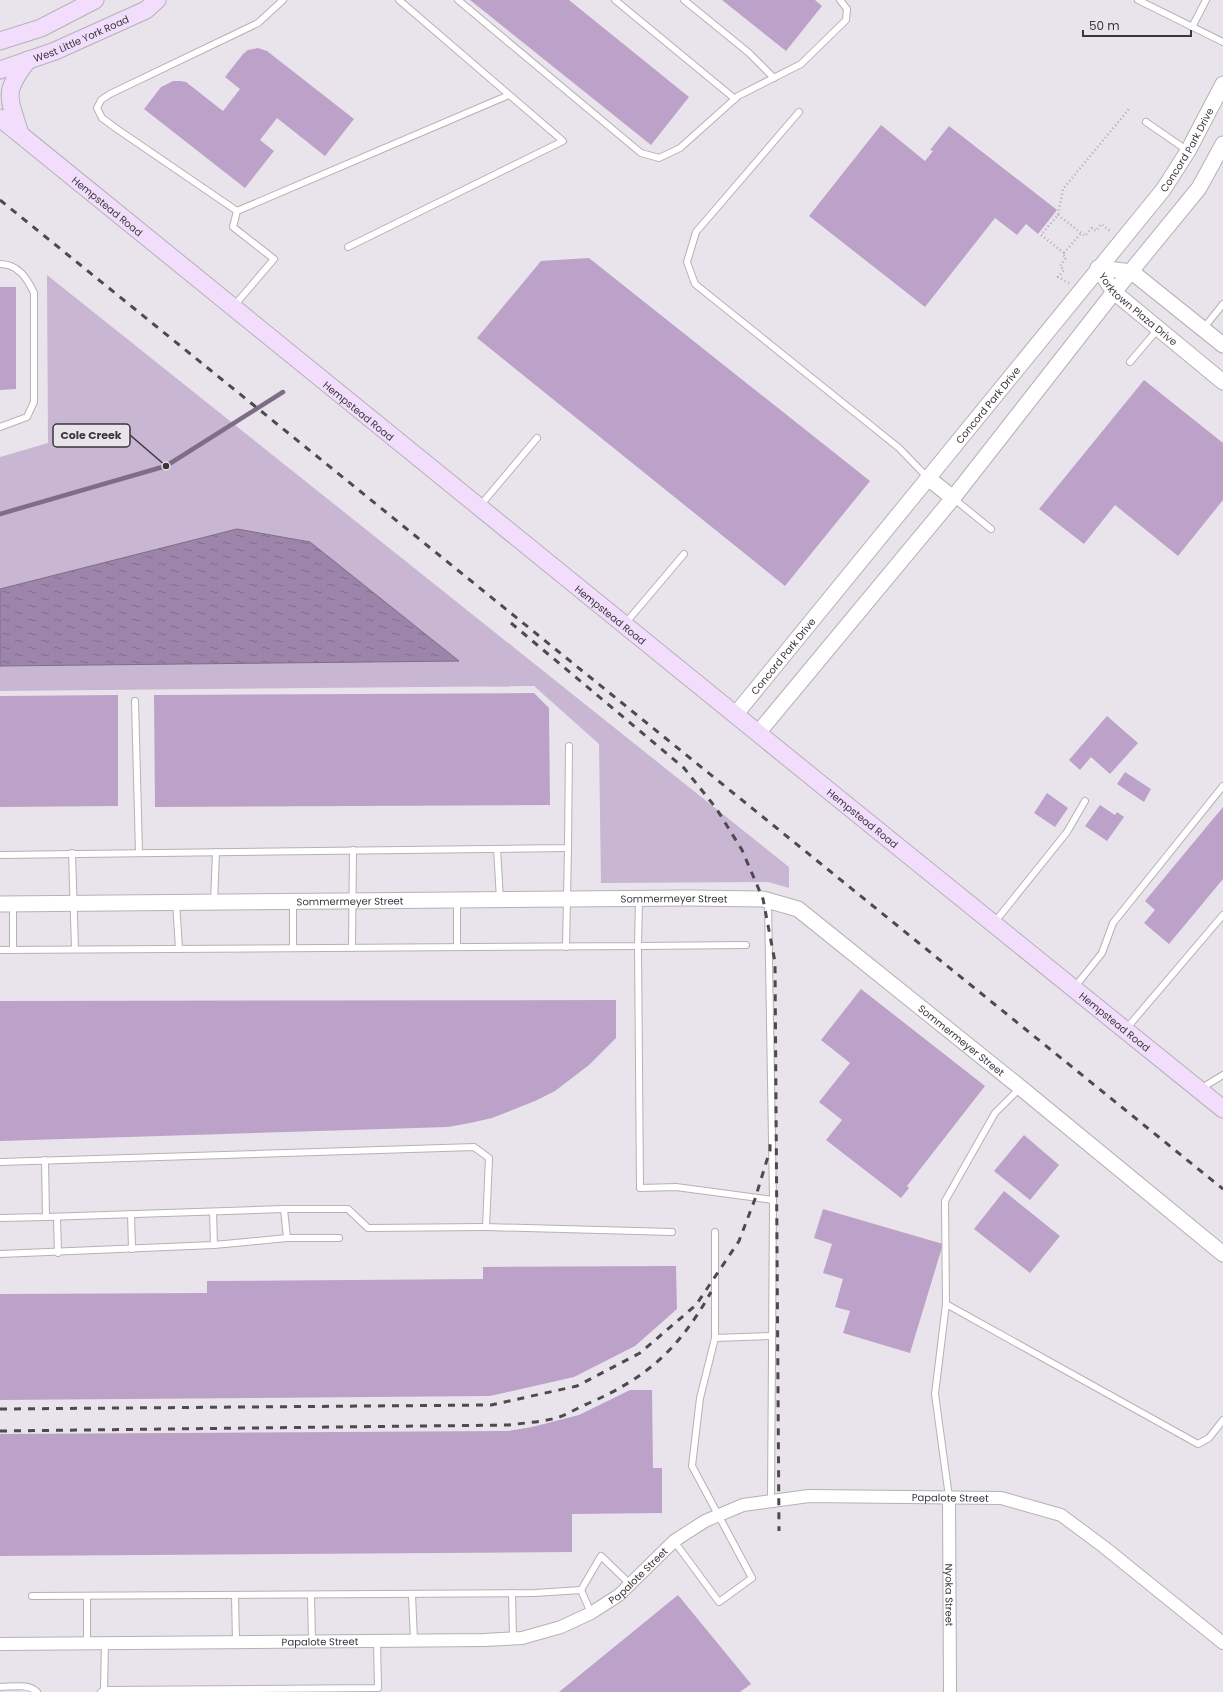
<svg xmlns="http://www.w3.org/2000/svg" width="1223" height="1692" font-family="Poppins,sans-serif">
	<defs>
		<pattern id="water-ripples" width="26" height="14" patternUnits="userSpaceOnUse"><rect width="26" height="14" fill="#9d84aa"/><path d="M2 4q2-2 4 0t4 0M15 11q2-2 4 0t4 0" fill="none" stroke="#816d8b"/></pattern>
	</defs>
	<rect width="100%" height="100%" fill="#e9e4eb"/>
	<polygon fill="#c8b6d2" points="47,275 789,867 789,888 768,882 601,883 599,744 534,686 0,691 0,457 48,443"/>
	<polygon fill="url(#water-ripples)" stroke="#7f6d88" points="237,529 310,542 459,661 0,666 0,589"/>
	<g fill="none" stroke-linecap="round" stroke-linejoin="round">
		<polyline stroke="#7f6d88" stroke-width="4.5" points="0,514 166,466 283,392"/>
	</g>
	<g fill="#bca2c9">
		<polygon points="470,0 569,0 689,97 651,145"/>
		<polygon points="722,0 815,0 822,6 786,51"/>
		<polygon points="258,48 267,51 354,119 325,156 277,118 260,140 274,151 245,188 144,109 161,87 173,81 180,81 186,82 223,111 240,89 225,77 243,54 248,50"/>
		<polygon points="881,125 925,161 933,151 930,150 949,126 1057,210 1038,234 1026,224 1017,235 995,218 925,307 809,216"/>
		<polygon points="589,258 870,481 785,586 477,338 541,261"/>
		<polygon points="0,287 16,287 16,389 0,390"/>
		<polygon points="1144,380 1223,443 1223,500 1178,556 1115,505 1084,544 1039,509"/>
		<polygon points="534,693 549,708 550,805 155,807 154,695"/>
		<polygon points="118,695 118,806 0,807 0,696"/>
		<polygon points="1107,716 1138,743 1110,774 1091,757 1080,770 1069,760"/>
		<polygon points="1125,772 1151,789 1144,802 1117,784"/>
		<polygon points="1047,793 1068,808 1055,827 1034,813"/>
		<polygon points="1100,805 1115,815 1117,812 1124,817 1107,841 1085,826"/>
		<polygon points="1223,807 1223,879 1169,944 1144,923 1155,910 1145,901"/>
		<polygon points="861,989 985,1086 907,1186 909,1188 901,1198 826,1140 842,1120 819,1102 850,1063 821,1040"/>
		<polygon points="616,1000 616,1038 589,1065 555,1091 535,1101 492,1118 470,1123 448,1127 0,1141 0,1001"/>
		<polygon points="1024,1135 1059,1165 1030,1200 994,1171"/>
		<polygon points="1004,1191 1060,1236 1030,1273 974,1229"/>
		<polygon points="823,1209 943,1244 910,1353 843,1333 850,1311 835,1307 843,1279 823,1273 832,1244 814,1238"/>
		<polygon points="676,1266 677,1309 635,1346 574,1377 490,1396 0,1400 0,1294 207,1293 207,1281 483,1279 483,1267"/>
		<polygon points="630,1390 652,1390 653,1468 662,1468 662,1513 572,1514 572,1552 0,1556 0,1434 508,1431 532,1427 579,1415"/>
		<polygon points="678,1595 751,1684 740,1692 559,1692"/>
	</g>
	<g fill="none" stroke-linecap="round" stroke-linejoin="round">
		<g stroke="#b5b1b7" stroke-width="8">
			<g id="service">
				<polyline points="458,0 641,153 659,158 680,148 738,96 801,64 846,20 847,9 840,0"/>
				<polyline points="615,0 735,99"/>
				<polyline points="684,0 749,53 774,78"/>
				<polyline points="1138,0 1223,42"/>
				<polyline points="1192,27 1206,0"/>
				<polyline points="799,112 696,232 687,262 695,284 899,448 928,478"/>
				<polyline points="1146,122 1188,151"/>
				<polyline points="237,211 117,129 102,118 97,108 101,100 110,94 258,23 283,0"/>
				<polyline points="348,247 563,141 399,0"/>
				<path d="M0 264C18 264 27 278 34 293V402L27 417 0 427"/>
				<polyline points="233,307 274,259 233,227 237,211 509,95"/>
				<polyline points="1203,329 1223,304"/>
				<polyline points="1130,362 1158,329"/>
				<polyline points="953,498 991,529"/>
				<polyline points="479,507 537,438"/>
				<polyline points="624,625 684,554"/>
				<polyline points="135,701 139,852"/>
				<polyline points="497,849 500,899"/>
				<polyline points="72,853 75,949"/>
				<polyline points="0,855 568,848 569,746"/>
				<polyline points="457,900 457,947"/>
				<polyline points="293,901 293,948"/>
				<polyline points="768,901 773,1200 771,1502"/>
				<polyline points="176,902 179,949"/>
				<polyline points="214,902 216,852"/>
				<polyline points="13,904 13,950"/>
				<polyline points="994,923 1067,832 1085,801"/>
				<polyline points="746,945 638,946 640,1188 676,1187 773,1200"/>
				<polyline points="566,947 568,848"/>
				<polyline points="352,948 353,850"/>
				<polyline points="0,950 638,946 639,899"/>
				<polyline points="1074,988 1102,953 1113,923 1223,786"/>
				<polyline points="1126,1029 1223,915"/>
				<polyline points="1200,1089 1223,1075"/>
				<polyline points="0,1162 474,1147 489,1158 486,1227 672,1232"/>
				<polyline points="284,1209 287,1238 339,1238"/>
				<polyline points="213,1212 214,1245"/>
				<polyline points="131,1214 132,1249"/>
				<polyline points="46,1217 284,1209 348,1209 368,1228 486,1227"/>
				<polyline points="57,1217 58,1253"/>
				<polyline points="0,1218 46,1217 45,1160"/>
				<polyline points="715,1232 715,1338 772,1336"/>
				<polyline points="0,1254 214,1245 287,1238"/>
				<polyline points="946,1304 1198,1444 1209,1438 1223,1420"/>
				<polyline points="949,1497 935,1394 946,1304 945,1201 995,1113 1020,1088"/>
				<polyline points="674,1541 719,1602 752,1578 692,1466 700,1398 715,1338"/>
				<polyline points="581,1590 601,1556 630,1584"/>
				<polyline points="512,1593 513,1638"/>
				<polyline points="412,1594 414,1641"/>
				<polyline points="235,1595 236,1642"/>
				<polyline points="311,1595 312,1641"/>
				<polyline points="32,1596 535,1593 581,1590 591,1613"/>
				<polyline points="87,1596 87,1643"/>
				<path d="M0 1687C11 1687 29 1683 37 1692"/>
				<polyline points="104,1690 105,1643"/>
				<polyline points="101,1692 104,1690 378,1688 377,1641"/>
			</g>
		</g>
		<g stroke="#b5b1b7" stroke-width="14">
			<g id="minor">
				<path id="s1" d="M949 1497 950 1692"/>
				<path id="s2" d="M0 1644 484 1640 522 1638 561 1627 591 1613 619 1595 674 1541 705 1521 743 1505 809 1496 1001 1498 1061 1515 1104 1547 1223 1643"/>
			</g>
		</g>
		<g stroke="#b5b1b7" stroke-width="17">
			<g id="tertiary">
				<path id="s3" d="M1098 268 1114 292 1223 382"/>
				<polyline points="1098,268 1132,272 1223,345"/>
				<polyline points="928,478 953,498"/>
				<path id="s4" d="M735 715 1163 190 1188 151 1223 84"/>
				<polyline points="758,733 953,498 1114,292 1199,188 1223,144"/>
				<path id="s5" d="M0 904 687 898 763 899 798 909 1021 1088 1223 1254"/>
			</g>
		</g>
		<g stroke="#b5b1b7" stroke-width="19">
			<g id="secondary">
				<polyline points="0,41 41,28 95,0"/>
				<path id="s6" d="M0 70 55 51 146 10 157 0"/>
				<path id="s7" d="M0 118C405 451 815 779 1223 1109"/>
				<path d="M20 134C9 97 2 93 28 60"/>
			</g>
		</g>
		<g stroke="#afabb1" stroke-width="2.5" stroke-dasharray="1 3" stroke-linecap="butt">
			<polyline points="1058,215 1085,236 1092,228 1096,231 1101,224 1110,231"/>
			<polyline points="1064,253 1081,233"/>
			<polyline points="1069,283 1058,277 1064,270 1060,266 1066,258 1063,255 1064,253 1041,235 1058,215 1063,189 1129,109"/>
		</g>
		<use href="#service" stroke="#fff" stroke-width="6"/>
		<use href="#minor" stroke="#fff" stroke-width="12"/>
		<use href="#tertiary" stroke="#fff" stroke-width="15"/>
		<use href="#secondary" stroke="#f2ddfc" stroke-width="17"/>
		<g stroke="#4d4a4e" stroke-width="3" stroke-dasharray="7 7" stroke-linecap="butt">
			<polyline points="0,200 1223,1189"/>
			<polyline points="511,623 684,768 716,808 742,850 763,899 775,962 779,1531"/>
			<polyline points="0,1409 491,1405 577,1386 640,1353 696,1305 739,1241 755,1199 770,1150 770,1142"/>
			<path d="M0 1431 508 1425C524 1423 541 1422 556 1418 567 1415 577 1408 587 1404 647 1378 679 1349 711 1292"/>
		</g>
	</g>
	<g text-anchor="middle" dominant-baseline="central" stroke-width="3.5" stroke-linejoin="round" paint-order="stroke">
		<g font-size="10" fill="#39373a" stroke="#e9e4eb">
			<text stroke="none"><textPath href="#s6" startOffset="87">West Little York Road</textPath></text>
			<text stroke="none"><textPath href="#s4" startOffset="724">Concord Park Drive</textPath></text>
			<text stroke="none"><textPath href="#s7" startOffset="139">Hempstead Road</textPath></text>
			<text stroke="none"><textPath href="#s3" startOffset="58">Yorktown Plaza Drive</textPath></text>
			<text stroke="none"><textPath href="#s4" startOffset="400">Concord Park Drive</textPath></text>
			<text stroke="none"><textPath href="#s7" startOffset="463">Hempstead Road</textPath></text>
			<text stroke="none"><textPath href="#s7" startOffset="787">Hempstead Road</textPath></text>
			<text stroke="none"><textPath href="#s4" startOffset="76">Concord Park Drive</textPath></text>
			<text stroke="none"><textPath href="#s7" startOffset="1111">Hempstead Road</textPath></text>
			<text stroke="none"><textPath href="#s5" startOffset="674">Sommermeyer Street</textPath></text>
			<text stroke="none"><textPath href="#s5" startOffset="350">Sommermeyer Street</textPath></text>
			<text stroke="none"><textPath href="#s7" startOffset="1435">Hempstead Road</textPath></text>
			<text stroke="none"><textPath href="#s5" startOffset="1009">Sommermeyer Street</textPath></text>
			<text stroke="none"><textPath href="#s2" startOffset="992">Papalote Street</textPath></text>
			<text stroke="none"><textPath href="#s2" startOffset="656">Papalote Street</textPath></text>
			<text stroke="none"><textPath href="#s1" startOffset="98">Nyoka Street</textPath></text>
			<text stroke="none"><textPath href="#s2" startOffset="320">Papalote Street</textPath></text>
		</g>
	</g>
	<path fill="none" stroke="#39373a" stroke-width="1.5" d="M166 466L130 435"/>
	<circle fill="#39373a" stroke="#e9e4eb" stroke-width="1.5" cx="166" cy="466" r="4"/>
	<rect fill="#e9e4eb" stroke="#39373a" stroke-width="1.5" x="53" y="424" width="77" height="23" rx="4"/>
	<g font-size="11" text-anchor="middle" font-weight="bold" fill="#39373a">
		<text x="91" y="439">Cole Creek</text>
	</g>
	<path d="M1083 30v6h108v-6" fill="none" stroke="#39373a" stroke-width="2"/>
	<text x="1089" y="30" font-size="12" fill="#39373a" stroke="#e9e4eb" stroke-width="3" paint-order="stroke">50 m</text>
</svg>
